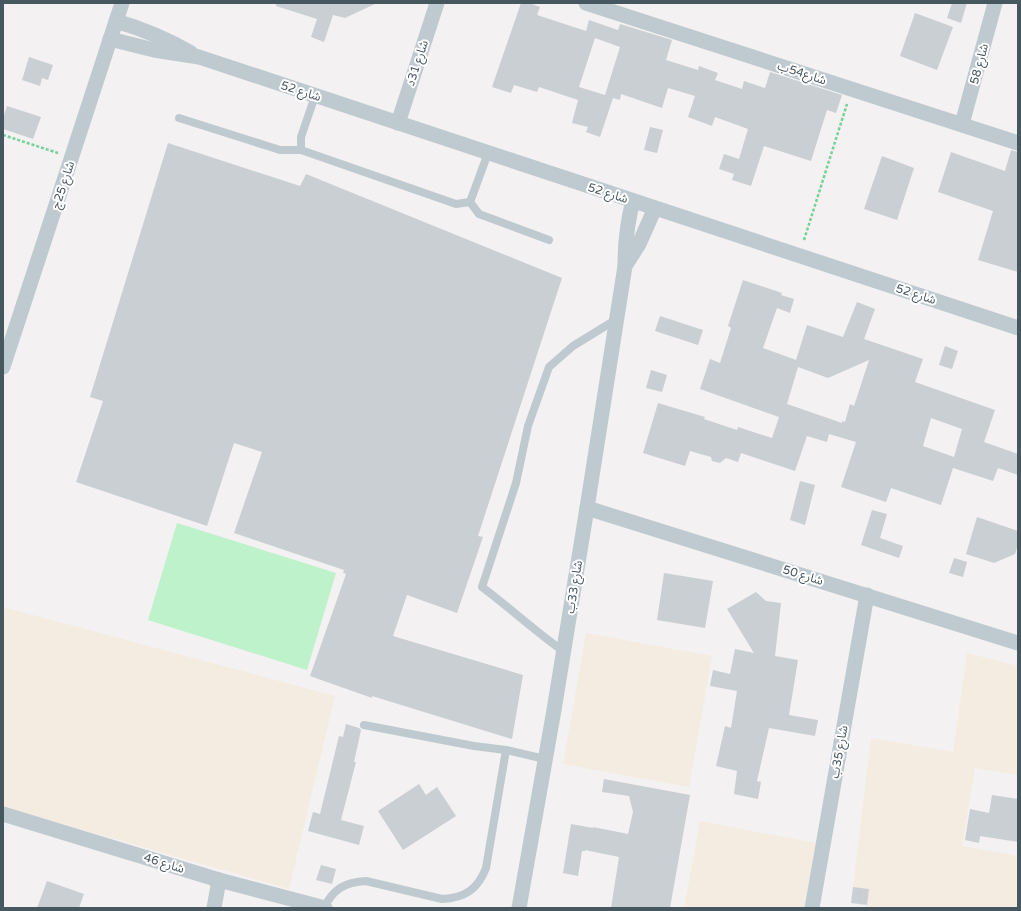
<svg xmlns="http://www.w3.org/2000/svg" width="1021" height="911" font-family="'Varela Round','Noto Sans Arabic',sans-serif">
	<rect width="100%" height="100%" fill="#f3f1f1"/>
	<polygon fill="#bdf2ca" points="177,523 336,573 307,670 148,620"/>
	<g fill="#f5ece1">
		<polygon points="3,607 335,696 289,889 3,807"/>
		<polygon points="586,633 712,656 689,787 563,764"/>
		<polygon points="967,653 1018,666 1018,775 975,768 962,846 1018,856 1018,908 866,908 869,889 853,887 871,738 953,752"/>
		<polygon points="700,821 816,843 804,908 684,908"/>
	</g>
	<g fill="#cacfd3" fill-rule="evenodd">
		<polygon points="276,3 377,3 345,18 333,15 324,42 311,37 317,19 276,6"/>
		<path d="M521 3H529L540 7 537 15 586 31 589 20 618 30 620 24 672 40 666 60 698 70 699 66 718 73 715 80 742 89 744 81 765 88 770 72 842 95 836 113 827 110 811 161 764 146 751 186 732 180 734 174 719 169 724 154 739 159 748 129 715 117 712 126 688 117 695 96 668 88 662 108 621 94 620 100 613 98 600 137 586 132 588 127 572 123 578 100 539 87 537 92 514 85 511 93 492 87ZM595 38 620 47 605 95 579 87Z"/>
		<polygon points="952,3 967,3 961,23 947,18"/>
		<polygon points="915,13 953,27 937,70 900,56"/>
		<polygon points="29,57 53,65 48,80 42,78 40,86 22,80"/>
		<polygon points="7,106 41,117 33,139 3,129 3,118"/>
		<polygon points="650,127 663,130 657,153 644,150"/>
		<polygon points="168,143 300,186 306,174 562,278 478,536 483,537 457,613 407,595 393,636 523,675 512,739 372,696 372,698 310,676 346,574 343,573 344,570 234,533 262,452 234,443 207,526 76,482 103,401 90,397"/>
		<polygon points="1011,150 1018,152 1018,272 978,260 993,211 938,192 951,152 1005,171"/>
		<polygon points="882,156 914,168 897,220 864,209"/>
		<path d="M743 280 782 293 781 295 794 299 790 313 777 308 763 348 796 360 807 325 843 337 857 302 875 309 864 339 923 359 915 382 995 410 984 442 1018 454V475L998 468 993 481 953 468 941 505 891 488 886 502 841 487 856 442 829 434 827 442 807 436 795 471 741 453 738 462 726 458 720 463 712 461 711 457 690 451 685 466 643 453 658 403 705 417 704 419 737 430 738 427 772 438 779 417 700 389 710 359 720 363 731 328 728 326ZM869 360 854 406 850 404 845 422 842 421V423L787 404 798 367 828 378ZM931 418 962 429 954 457 923 446Z"/>
		<polygon points="660,316 703,330 698,345 655,331"/>
		<polygon points="945,346 958,351 952,369 939,365"/>
		<polygon points="651,370 667,375 662,392 646,388"/>
		<polygon points="800,481 815,485 805,525 790,520"/>
		<polygon points="872,510 887,514 880,538 903,546 899,558 861,545"/>
		<polygon points="977,517 1018,531 1018,544 1015,554 994,563 966,554"/>
		<polygon points="954,558 967,562 963,577 949,573"/>
		<polygon points="664,573 713,581 705,628 657,620"/>
		<polygon points="756,592 766,601 781,603 775,656 798,660 789,715 818,720 815,736 769,728 757,781 761,782 758,799 734,794 737,771 716,766 725,726 731,728 737,691 710,686 713,670 730,674 735,649 754,653 727,609"/>
		<polygon points="346,724 359,728 361,730 354,762 356,762 341,820 364,826 359,845 308,831 313,812 320,814 339,736 343,737"/>
		<polygon points="604,779 690,795 670,908 611,908 619,857 585,850 585,851 582,851 578,876 563,873 571,824 593,828 593,827 628,834 633,812 629,796 602,792"/>
		<polygon points="419,784 426,795 437,787 456,816 403,850 378,811"/>
		<polygon points="992,795 1018,799 1018,842 980,836 979,843 965,840 970,809 989,813"/>
		<polygon points="321,865 336,869 332,884 316,880"/>
		<polygon points="47,881 84,894 79,908 37,908"/>
		<polygon points="853,887 869,889 867,905 851,903"/>
	</g>
	<g fill="none" stroke-linecap="round" stroke-linejoin="round">
		<g stroke="#73d296" stroke-width="2.5" stroke-dasharray="3 2" stroke-linecap="butt">
			<polyline points="3,135 58,153"/>
			<polyline points="804,240 847,104"/>
		</g>
		<g stroke="#becad0" stroke-width="8">
			<polyline points="315,96 301,137 301,150 456,204 470,202 488,153"/>
			<polyline points="179,118 280,150 301,150"/>
			<polyline points="470,202 479,214 549,240"/>
			<path d="M563 651C535 631 510 608 482 587L516 483 528 426 549 367 573 346 617 319"/>
			<polyline points="364,725 474,746 506,750 545,759"/>
			<path d="M324 908C333 889 345 882 366 881L442 899C465 898 478 889 486 868L506 750"/>
		</g>
		<g stroke="#becad0" stroke-width="15">
			<polyline points="586,3 1018,143"/>
			<path d="M116 21C143 29 167 39 191 53"/>
			<polyline points="110,39 154,50 199,57 1018,328"/>
			<polyline points="398,123 437,3"/>
			<polyline points="962,124 995,3"/>
			<polyline points="625,266 639,244 655,208"/>
			<polyline points="3,367 122,3"/>
			<polyline points="587,508 1018,643"/>
			<polyline points="3,814 219,880 325,908"/>
			<polyline points="214,908 219,880"/>
			<path d="M519 908 554 710 587 508 625 266C625 243 627 223 633 201"/>
			<polyline points="812,908 867,595"/>
		</g>
	</g>
	<g text-anchor="middle" dominant-baseline="central" stroke-width="4" stroke-linejoin="round" paint-order="stroke">
		<g font-size="12" fill="#47575f" stroke="#fff">
			<text transform="translate(417 63) rotate(-72)">شارع 31د</text>
			<text transform="translate(979 64) rotate(-75)">شارع 58</text>
			<text transform="translate(802 73) rotate(18)">شارع54ب</text>
			<text transform="translate(301 91) rotate(18)">شارع 52</text>
			<text transform="translate(63 185) rotate(-72)">شارع 25ج</text>
			<text transform="translate(608 193) rotate(18)">شارع 52</text>
			<text transform="translate(916 294) rotate(18)">شارع 52</text>
			<text transform="translate(803 575) rotate(17)">شارع 50</text>
			<text transform="translate(574 587) rotate(-81)">شارع 33ب</text>
			<text transform="translate(839 752) rotate(-80)">شارع 35ب</text>
			<text transform="translate(164 863) rotate(17)">شارع 46</text>
		</g>
	</g>
	<rect width="1021" height="911" fill="none" stroke="#47575f" stroke-width="8"/>
</svg>
